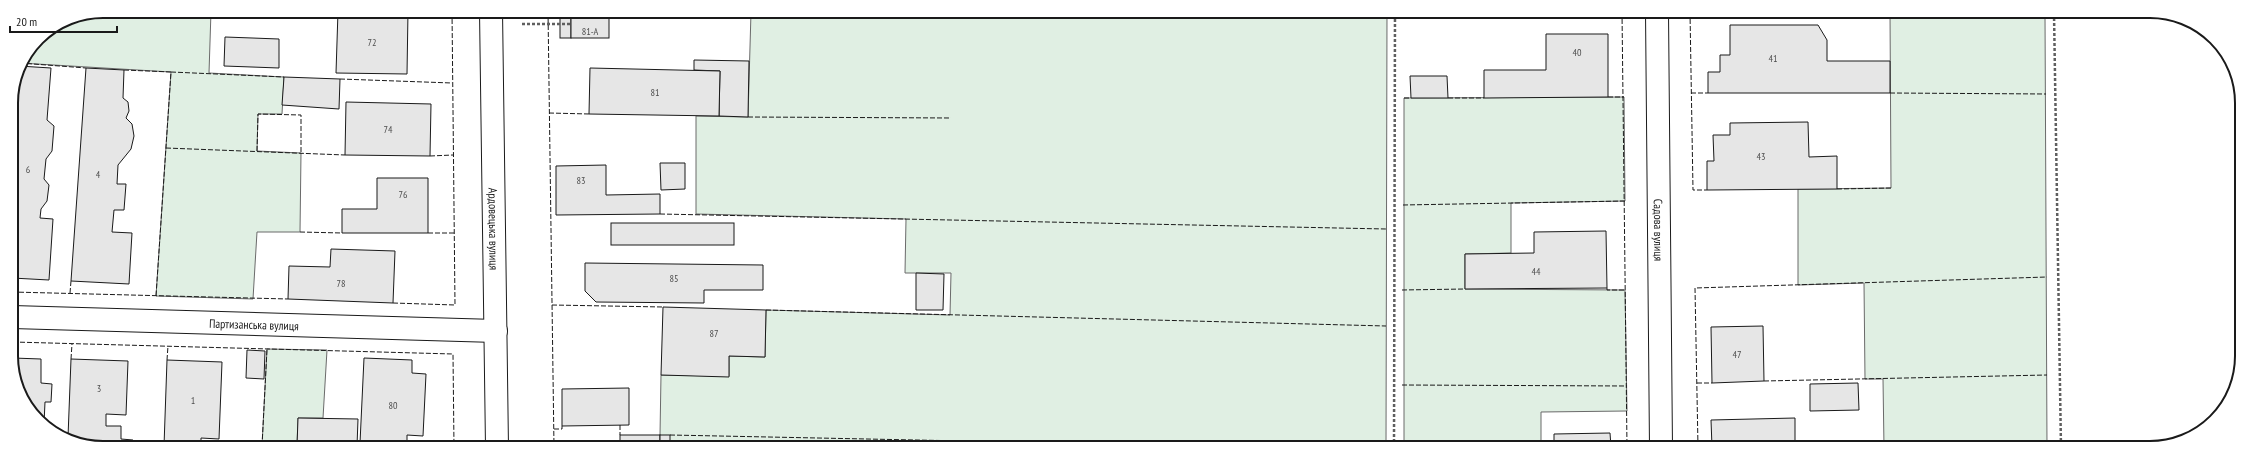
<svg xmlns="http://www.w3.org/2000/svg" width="2253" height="459" font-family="'PT Sans Narrow',sans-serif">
	<rect width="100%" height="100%" fill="#fff"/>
	<g fill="#e0efe3" stroke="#6a6a6a">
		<polygon points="103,11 211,11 209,73 284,77 282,114 258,114 257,151 301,153 300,232 257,232 253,299 156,296 171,72 20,63 38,38 68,18"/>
		<polygon points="751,12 1387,12 1386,447 670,447 660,435 661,375 729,376 729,356 765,357 766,310 950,315 951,273 905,273 906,219 696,214 696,116 748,117"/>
		<polygon points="1890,12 2045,13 2047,448 1884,448 1883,379 1865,379 1864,283 1798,285 1798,189 1891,188"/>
		<polygon points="1624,97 1625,201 1511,203 1511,253 1465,254 1465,289 1625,290 1627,411 1541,412 1541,447 1404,447 1404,98"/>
		<polygon points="267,349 327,350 323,418 298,418 297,446 262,446"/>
	</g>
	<g fill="#e6e6e6" stroke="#1a1a1a">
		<polygon points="338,11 408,11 407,74 336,73"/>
		<rect x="560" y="11" width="11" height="27"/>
		<rect x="571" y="11" width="38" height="27"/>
		<polygon points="1730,25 1818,25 1827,40 1827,61 1890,61 1890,93 1708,93 1708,72 1720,72 1720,55 1730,55"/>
		<polygon points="1546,34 1608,34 1608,97 1484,98 1484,70 1546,70"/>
		<polygon points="225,37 279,39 279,68 224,66"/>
		<polygon points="694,60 749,61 748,117 719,116 720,71 694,70"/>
		<polygon points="19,66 51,68 47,120 54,126 52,151 46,159 44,179 49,185 47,201 41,209 40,218 53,219 49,280 12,278 11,97"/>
		<polygon points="86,68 124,70 123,98 128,102 129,111 126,118 132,124 134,136 131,149 118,165 117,184 126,184 124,210 114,210 112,232 132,233 129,284 71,281"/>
		<polygon points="590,68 720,71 719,116 589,114"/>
		<polygon points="1410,76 1447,76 1448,98 1411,98"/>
		<polygon points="284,77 340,79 339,109 282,105"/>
		<polygon points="346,102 431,104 430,156 345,155"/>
		<polygon points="1808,122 1809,157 1837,156 1837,189 1707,190 1707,161 1714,161 1713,135 1730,135 1730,123"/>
		<polygon points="660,163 685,163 685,189 661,190"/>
		<polygon points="606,165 606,195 660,194 660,214 556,215 556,166"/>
		<polygon points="377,178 428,178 428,233 342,233 342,209 377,209"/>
		<rect x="611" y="223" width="123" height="22"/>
		<polygon points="1606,231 1607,288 1465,289 1465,254 1534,253 1534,232"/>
		<polygon points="331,249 395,251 393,303 288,299 289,266 330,267"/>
		<polygon points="585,263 763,265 763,290 704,290 704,303 596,302 585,291"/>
		<polygon points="916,273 944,274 943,310 916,310"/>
		<polygon points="663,307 766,310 765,357 729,356 729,377 661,375"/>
		<polygon points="1763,326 1764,381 1712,383 1711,327"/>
		<polygon points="247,350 265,351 264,379 246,378"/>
		<polygon points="13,358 41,359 41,383 52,384 51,402 45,402 44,424 38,421 13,374"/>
		<polygon points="364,358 412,360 412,373 426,374 423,436 407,435 407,445 360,443"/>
		<polygon points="71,359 128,361 126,415 106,414 106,426 121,426 121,439 133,440 132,446 85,446 68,437"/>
		<polygon points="167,360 222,362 219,439 201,438 201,446 164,446"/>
		<polygon points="1858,383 1859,410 1810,411 1810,384"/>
		<polygon points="629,388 629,425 562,426 562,389"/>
		<polygon points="298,418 358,419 357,446 297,446"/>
		<polygon points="1795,418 1795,448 1712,447 1711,420"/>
		<polygon points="1610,433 1611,447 1554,447 1554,434"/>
		<rect x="620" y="435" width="40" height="12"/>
		<rect x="660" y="435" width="10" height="12"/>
	</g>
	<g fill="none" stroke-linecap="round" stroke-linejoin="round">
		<g stroke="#1a1a1a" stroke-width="24">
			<g id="minor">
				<path id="s1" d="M1657 12 1661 447"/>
				<path id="s2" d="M12 317 496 331"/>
			</g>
		</g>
		<g stroke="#1a1a1a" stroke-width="24">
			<g id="highway">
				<path id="s3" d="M491 11 497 447"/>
			</g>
		</g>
		<g stroke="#5f5f5f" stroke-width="2.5" stroke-dasharray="3 2" stroke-linecap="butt">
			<polyline points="2054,13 2061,448"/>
			<polyline points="522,24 571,24"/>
			<polyline points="1394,447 1395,12"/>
		</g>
		<use href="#minor" stroke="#fff" stroke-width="22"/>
		<use href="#highway" stroke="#fff" stroke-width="22"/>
		<g stroke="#1a1a1a" stroke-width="1" stroke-dasharray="5 2" stroke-linecap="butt">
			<polyline points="548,11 554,447"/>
			<polyline points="1622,12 1627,447"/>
			<polyline points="1690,12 1693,190 1707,190"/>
			<polyline points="20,63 86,68"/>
			<polyline points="124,70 171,72 156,296"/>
			<polyline points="171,72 284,77"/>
			<polyline points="340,79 452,83"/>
			<polyline points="1691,93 1708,93"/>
			<polyline points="1890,93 2046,94"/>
			<polyline points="1608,97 1624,97"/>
			<polyline points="1404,98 1411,98"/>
			<polyline points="1448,98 1484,98"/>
			<polyline points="549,113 589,114"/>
			<polyline points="748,117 951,118"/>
			<polyline points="166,148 345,155"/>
			<polyline points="257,151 258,114 301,115 301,153"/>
			<polyline points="430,156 453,155"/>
			<polyline points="1837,189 1891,188"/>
			<polyline points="1403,205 1625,201"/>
			<polyline points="660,214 1386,229"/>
			<polyline points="300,232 342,233"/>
			<polyline points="428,233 455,233"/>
			<polyline points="1607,288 1607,290 1625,290"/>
			<polyline points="1402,290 1465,289"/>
			<polyline points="12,292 288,299"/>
			<polyline points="70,293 71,281"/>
			<polyline points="393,303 455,305 452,11"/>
			<polyline points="552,305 663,307"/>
			<polyline points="766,310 1386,326"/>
			<polyline points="13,342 453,354 454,447"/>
			<polyline points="71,359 72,344"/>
			<polyline points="167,360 168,346"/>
			<polyline points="1764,381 2047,375"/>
			<polyline points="1697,383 1712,383"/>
			<polyline points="1402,385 1627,386"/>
			<polyline points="620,425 620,435"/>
			<polyline points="554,429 562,429 562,426"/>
			<polyline points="670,435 965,441"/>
			<polyline points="262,446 267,349"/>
			<polyline points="1698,447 1695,288 2047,277"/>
		</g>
	</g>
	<g text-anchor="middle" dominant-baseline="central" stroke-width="3" stroke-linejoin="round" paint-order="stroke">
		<g font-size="10" fill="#4d4d4d">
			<text x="590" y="31">81-А</text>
			<text x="372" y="42">72</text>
			<text x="1577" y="52">40</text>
			<text x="1773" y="58">41</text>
			<text x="655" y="92">81</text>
			<text x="388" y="129">74</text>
			<text x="1761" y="156">43</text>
			<text x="28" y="169">6</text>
			<text x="98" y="174">4</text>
			<text x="581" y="180">83</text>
			<text x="403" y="194">76</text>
			<text x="1536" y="271">44</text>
			<text x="674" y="278">85</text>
			<text x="341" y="283">78</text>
			<text x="714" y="333">87</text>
			<text x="1737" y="354">47</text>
			<text x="99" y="388">3</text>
			<text x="193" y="400">1</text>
			<text x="393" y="405">80</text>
		</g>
		<g font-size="12" fill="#1a1a1a" stroke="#fff">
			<text stroke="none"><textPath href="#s3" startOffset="218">Ардовецька вулиця</textPath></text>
			<text stroke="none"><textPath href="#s1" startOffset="218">Садова вулиця</textPath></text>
			<text stroke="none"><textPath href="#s2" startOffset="242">Партизанська вулиця</textPath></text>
		</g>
	</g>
	<path d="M0 0H2253V459H0ZM103 18H2150A85 85 0 0 1 2235 103V356A85 85 0 0 1 2150 441H103A85 85 0 0 1 18 356V103A85 85 0 0 1 103 18Z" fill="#fff" fill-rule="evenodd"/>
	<path fill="none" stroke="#1a1a1a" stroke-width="2" d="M103 18H2150A85 85 0 0 1 2235 103V356A85 85 0 0 1 2150 441H103A85 85 0 0 1 18 356V103A85 85 0 0 1 103 18Z"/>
	<path d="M10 26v6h107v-6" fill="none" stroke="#1a1a1a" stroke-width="2"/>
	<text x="16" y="26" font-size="12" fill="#1a1a1a" stroke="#ffffff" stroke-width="3" paint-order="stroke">20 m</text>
</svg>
